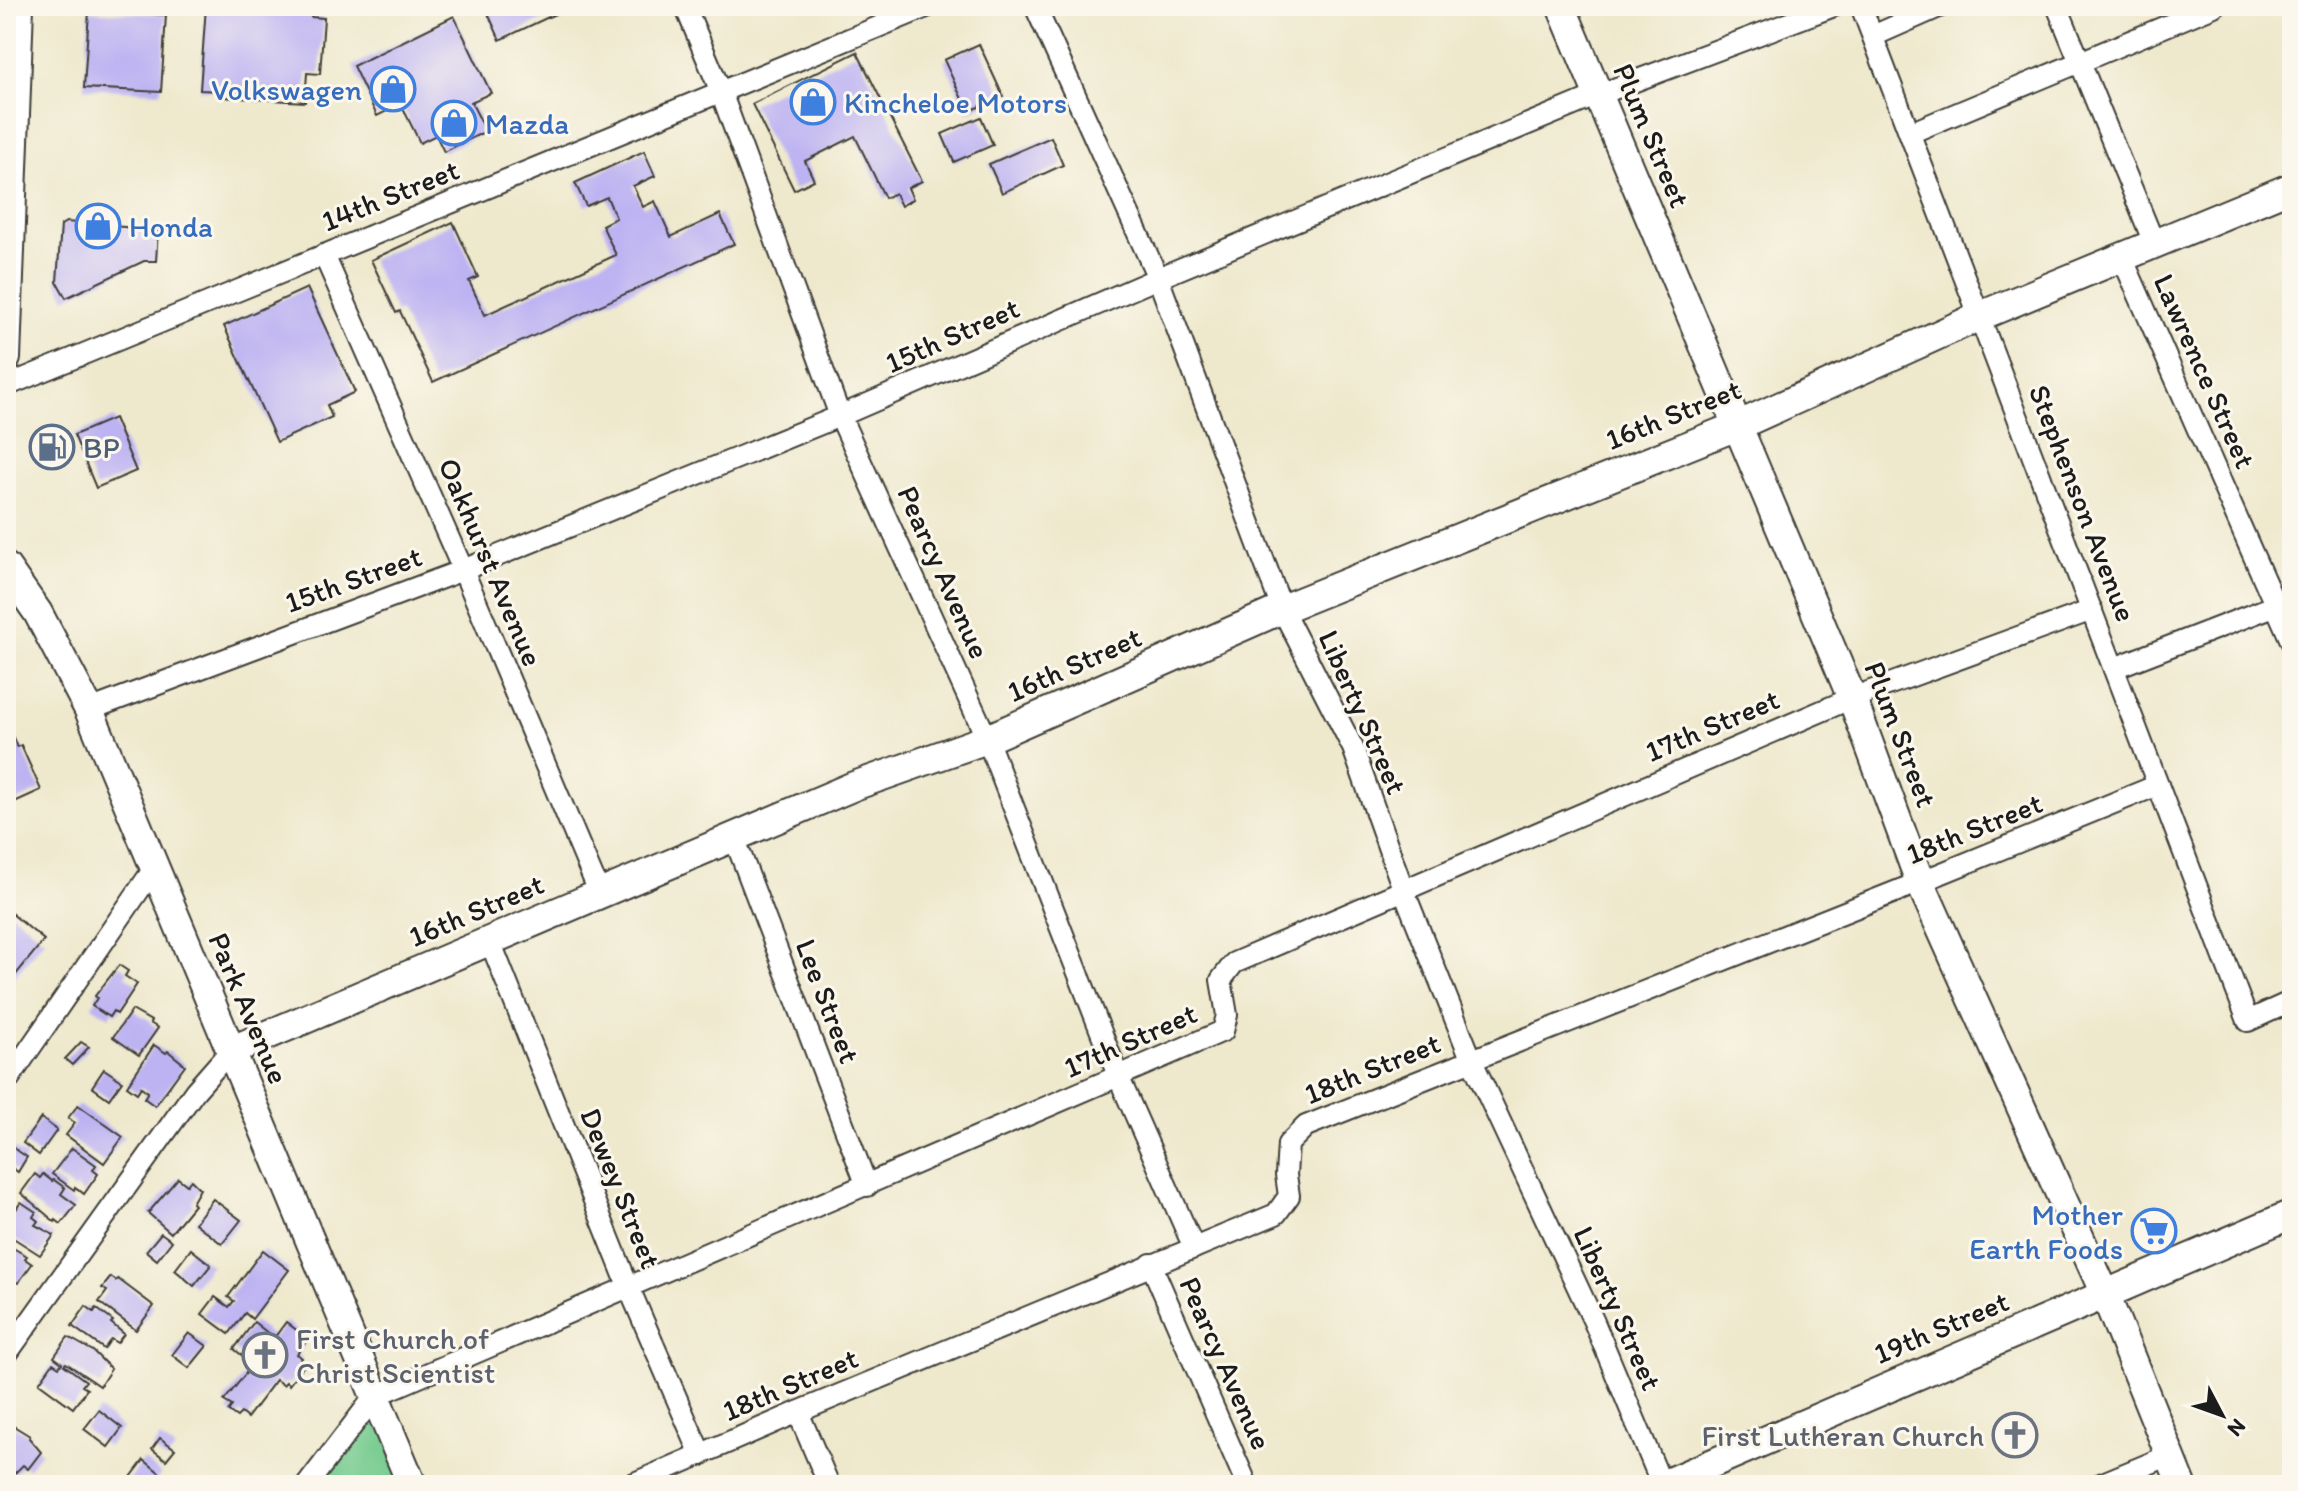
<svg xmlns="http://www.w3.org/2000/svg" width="2298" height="1491" font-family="Itim,sans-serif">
	<rect width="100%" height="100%" fill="#fbf7ec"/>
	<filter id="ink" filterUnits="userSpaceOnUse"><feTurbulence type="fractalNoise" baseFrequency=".0125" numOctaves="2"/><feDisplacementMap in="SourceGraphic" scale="16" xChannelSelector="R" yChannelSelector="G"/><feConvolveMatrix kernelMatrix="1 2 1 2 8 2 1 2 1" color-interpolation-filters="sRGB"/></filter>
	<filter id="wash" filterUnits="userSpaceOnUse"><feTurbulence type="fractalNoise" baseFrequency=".006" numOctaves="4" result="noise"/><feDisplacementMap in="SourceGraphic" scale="32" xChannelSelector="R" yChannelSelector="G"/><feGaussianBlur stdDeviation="1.8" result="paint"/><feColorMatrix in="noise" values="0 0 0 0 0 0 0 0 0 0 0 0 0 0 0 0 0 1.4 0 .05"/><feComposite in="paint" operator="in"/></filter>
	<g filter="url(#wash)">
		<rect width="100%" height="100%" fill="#eee8cc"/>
		<polygon fill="#75cb8f" stroke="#487456" stroke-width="2" points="375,1396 412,1485 307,1485"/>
		<g id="blocks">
			<g fill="#bdb3f2">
				<polygon points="206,6 312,6 311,17 324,18 320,74 307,73 305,102 222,97 223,91 200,90"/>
				<polygon points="493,6 572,6 500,40 486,9"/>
				<polygon points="89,11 166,15 161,92 84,88"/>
				<polygon points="454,16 491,93 471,102 486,131 444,152 436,135 420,143 401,104 377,116 353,66"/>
				<polygon points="979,44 1003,96 968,112 944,60"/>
				<polygon points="857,52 922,181 908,188 913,199 901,206 895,193 885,198 855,136 805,161 814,180 794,190 752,104"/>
				<polygon points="981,117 993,145 954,162 942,134"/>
				<polygon points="1051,137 1063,165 1002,193 989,164"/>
				<polygon points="644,151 655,176 633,186 643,207 655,201 671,237 720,214 734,244 433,382 400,311 396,313 371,260 453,222 478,277 469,281 485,315 616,255 602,225 616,218 607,197 586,206 575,183"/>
				<polygon points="66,222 158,230 156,261 144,261 66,298 57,282 61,225"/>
				<polygon points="307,288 355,392 327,405 332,417 277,442 224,326"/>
				<polygon points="114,418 136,471 96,488 74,435"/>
				<polygon points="8,726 17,747 21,745 41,790 8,805 6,727"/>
				<polygon points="6,909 44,940 6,987"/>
				<polygon points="119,965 128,971 125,976 137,984 117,1014 113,1011 109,1017 92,1006 97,998 95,996"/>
				<polygon points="132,1010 151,1021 150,1023 158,1028 139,1055 113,1037"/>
				<polygon points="81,1042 89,1047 72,1065 65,1059"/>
				<polygon points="154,1045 166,1053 168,1051 185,1065 155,1106 144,1098 148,1092 141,1087 137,1093 127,1086"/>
				<polygon points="104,1069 122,1081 109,1099 92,1087"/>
				<polygon points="78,1105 123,1137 104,1163 66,1135 75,1123 68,1118"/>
				<polygon points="41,1118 57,1130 39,1155 23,1143"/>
				<polygon points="6,1143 27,1157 18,1172 6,1164"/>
				<polygon points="72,1148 96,1165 93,1170 98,1174 84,1194 75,1187 74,1190 52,1174"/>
				<polygon points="35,1174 40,1178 43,1174 52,1181 54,1180 65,1188 61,1194 76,1205 61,1224 56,1220 55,1222 21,1193"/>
				<polygon points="178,1178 187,1185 191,1180 200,1189 192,1203 194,1205 171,1233 148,1213"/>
				<polygon points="213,1199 241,1220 222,1244 195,1223"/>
				<polygon points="21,1202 36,1212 33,1217 38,1221 35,1225 54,1235 40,1255 7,1234 11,1226 7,1223"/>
				<polygon points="161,1233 172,1241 157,1260 146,1251"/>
				<polygon points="6,1244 27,1256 25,1259 32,1264 18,1283 6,1276"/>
				<polygon points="191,1249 211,1265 194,1286 175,1270"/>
				<polygon points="263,1250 289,1270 252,1319 245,1313 229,1334 202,1314 215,1297 229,1307 234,1301 228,1297"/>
				<polygon points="111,1277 116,1281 118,1279 154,1306 136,1330 99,1302 107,1291 102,1288"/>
				<polygon points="86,1306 94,1312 96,1308 113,1321 111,1323 124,1334 117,1343 111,1339 104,1349 72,1326"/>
				<polygon points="254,1322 274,1338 286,1322 308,1339 297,1354 302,1358 298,1363 303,1367 289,1385 286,1382 283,1385 276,1380 247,1418 241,1413 237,1417 228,1411 232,1406 224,1401 250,1368 247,1367 249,1364 243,1359 244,1357 234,1349"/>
				<polygon points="189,1333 207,1346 189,1368 172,1355"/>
				<polygon points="68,1337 93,1351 111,1369 100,1386 66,1363 64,1365 86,1381 82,1386 87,1389 73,1408 39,1383 53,1363 59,1367 62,1363 54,1357"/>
				<polygon points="99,1410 122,1428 108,1447 84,1429"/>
				<polygon points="12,1425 30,1436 29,1438 41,1452 28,1469 23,1465 15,1473 6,1466 6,1427 9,1429"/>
				<polygon points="160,1438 175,1449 166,1460 152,1449"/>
				<polygon points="144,1460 161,1474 152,1485 133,1485 128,1481"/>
			</g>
		</g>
	</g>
	<g filter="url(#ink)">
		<use href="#blocks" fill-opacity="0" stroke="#3c3b36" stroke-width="2"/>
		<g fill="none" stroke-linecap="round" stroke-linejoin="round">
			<g stroke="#3c3b36" stroke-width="24">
				<g id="street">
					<polyline points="685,6 721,92 840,416 987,739 1119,1078 1194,1248"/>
					<polyline points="1035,6 1158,278 1282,609 1353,748 1403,889 1472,1061 1594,1322 1662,1485"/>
					<polyline points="1861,6 2248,1021 2292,1001"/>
					<polyline points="2057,6 2154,243"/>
					<polyline points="1873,36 1941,6"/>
					<polyline points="1910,133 2214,6"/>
					<polyline points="324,255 463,570 600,894"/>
					<polyline points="2121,255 2292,643"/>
					<polyline points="6,386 929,6"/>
					<polyline points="2114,668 2292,599"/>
					<polyline points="89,710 463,570 840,416 1158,278 1598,95 1834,6"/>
					<polyline points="734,837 867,1186"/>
					<polyline points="490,941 629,1288 701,1455"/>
					<polyline points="6,1083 155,867"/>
					<polyline points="1151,1264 1247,1485"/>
					<polyline points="6,1355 195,1091 230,1051"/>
					<polyline points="798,1412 829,1485"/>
					<polyline points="307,1485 375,1396 1223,1031 1227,1015 1221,980 1234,963 1852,698 2092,610"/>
					<polyline points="630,1485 798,1412 1276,1214 1289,1196 1286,1175 1288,1144 1306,1126 1920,882 2158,785"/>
					<polyline points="2098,1485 2170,1455"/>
				</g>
			</g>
			<g stroke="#3c3b36" stroke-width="32">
				<g id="secondary">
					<polyline points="1561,6 1852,698 1920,882 2105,1294 2182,1485"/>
					<polyline points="6,358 19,6"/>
					<polyline points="6,567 38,613 89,710 412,1485"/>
					<polyline points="230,1051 854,786 987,739 1282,609 1737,426 1980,316 2292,187"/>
					<polyline points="1662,1485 2292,1214"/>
				</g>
			</g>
			<use href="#street" stroke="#fff" stroke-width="20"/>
			<use href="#secondary" stroke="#fff" stroke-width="28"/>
		</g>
	</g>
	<defs>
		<g id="shop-ring" transform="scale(2.3)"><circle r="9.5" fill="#fbf7ec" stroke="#3f7fe0" stroke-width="1.5"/><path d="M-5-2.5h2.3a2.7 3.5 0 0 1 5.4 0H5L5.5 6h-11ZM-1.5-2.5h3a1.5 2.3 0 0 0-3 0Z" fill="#3f7fe0"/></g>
		<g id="fuel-ring" transform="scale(2.3)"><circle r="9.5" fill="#fbf7ec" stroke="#5c6f8a" stroke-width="1.5"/><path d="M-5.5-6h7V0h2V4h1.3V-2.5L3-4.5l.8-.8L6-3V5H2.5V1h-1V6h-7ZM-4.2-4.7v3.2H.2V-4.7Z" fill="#5c6f8a"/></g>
		<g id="supermarket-ring" transform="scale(2.3)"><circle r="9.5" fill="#fbf7ec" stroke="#3f7fe0" stroke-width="1.5"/><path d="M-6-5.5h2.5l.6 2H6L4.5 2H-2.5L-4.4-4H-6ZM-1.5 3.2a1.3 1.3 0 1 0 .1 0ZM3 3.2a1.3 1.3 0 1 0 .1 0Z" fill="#3f7fe0"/></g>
		<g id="church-ring" transform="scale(2.3)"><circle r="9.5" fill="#fbf7ec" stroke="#6b7280" stroke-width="1.5"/><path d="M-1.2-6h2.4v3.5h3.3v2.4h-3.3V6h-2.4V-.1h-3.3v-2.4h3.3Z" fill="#6b7280"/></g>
	</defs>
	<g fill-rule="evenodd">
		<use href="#shop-ring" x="393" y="89"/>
		<use href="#shop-ring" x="813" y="102"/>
		<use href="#shop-ring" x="454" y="123"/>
		<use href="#shop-ring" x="98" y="226"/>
		<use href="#fuel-ring" x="52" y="447"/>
		<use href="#supermarket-ring" x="2154" y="1231"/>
		<use href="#church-ring" x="265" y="1355"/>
		<use href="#church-ring" x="2015" y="1435"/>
	</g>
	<g text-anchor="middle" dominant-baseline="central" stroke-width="6" stroke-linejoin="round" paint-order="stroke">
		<g font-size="30" fill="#366cbe" stroke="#fbf7ec" text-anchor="start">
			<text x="362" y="89" text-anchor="end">Volkswagen</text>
			<text x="844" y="102">Kincheloe Motors</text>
			<text x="485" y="123">Mazda</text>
			<text x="129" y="226">Honda</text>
			<text x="2123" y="1214" text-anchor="end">Mother<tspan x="2123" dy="34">Earth Foods</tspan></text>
		</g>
		<g font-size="30" fill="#1c1c1c" stroke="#fbf7ec">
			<text transform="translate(1652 135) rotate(67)">Plum Street</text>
			<text transform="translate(390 195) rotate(-22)">14th Street</text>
			<text transform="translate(952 335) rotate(-24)">15th Street</text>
			<text transform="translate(2205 371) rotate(66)">Lawrence Street</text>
			<text transform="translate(1673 414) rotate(-22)">16th Street</text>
			<text transform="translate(2083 503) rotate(69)">Stephenson Avenue</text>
			<text transform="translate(491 562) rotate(67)">Oakhurst Avenue</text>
			<text transform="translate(944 572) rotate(66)">Pearcy Avenue</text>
			<text transform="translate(353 579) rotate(-20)">15th Street</text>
			<text transform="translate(1074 664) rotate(-24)">16th Street</text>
			<text transform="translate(1363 712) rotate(66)">Liberty Street</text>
			<text transform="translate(1712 725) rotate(-23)">17th Street</text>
			<text transform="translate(1901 734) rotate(69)">Plum Street</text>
			<text transform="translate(1974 828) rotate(-22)">18th Street</text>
			<text transform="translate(476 910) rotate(-23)">16th Street</text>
			<text transform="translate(828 1001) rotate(69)">Lee Street</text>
			<text transform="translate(249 1008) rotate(67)">Park Avenue</text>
			<text transform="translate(1130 1040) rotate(-24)">17th Street</text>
			<text transform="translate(1372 1068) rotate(-22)">18th Street</text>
			<text transform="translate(621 1188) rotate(68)">Dewey Street</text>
			<text transform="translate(1618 1308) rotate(66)">Liberty Street</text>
			<text transform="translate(1941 1327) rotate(-23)">19th Street</text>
			<text transform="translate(1226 1363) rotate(66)">Pearcy Avenue</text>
			<text transform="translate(790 1384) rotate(-23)">18th Street</text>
		</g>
		<g font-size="30" fill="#4e5e75" stroke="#fbf7ec" text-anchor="start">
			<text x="83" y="447">BP</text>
		</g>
		<g font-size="30" fill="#5b616d" stroke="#fbf7ec" text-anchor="start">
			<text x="296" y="1338">First Church of<tspan x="296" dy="34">Christ Scientist</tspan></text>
			<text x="1984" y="1435" text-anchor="end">First Lutheran Church</text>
		</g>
	</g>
	<rect width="2298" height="1491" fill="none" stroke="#fbf7ec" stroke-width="32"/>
	<g transform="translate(2222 1415) rotate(131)" stroke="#fbf7ec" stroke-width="6" paint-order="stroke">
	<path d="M0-6L14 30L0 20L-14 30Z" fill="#1c1c1c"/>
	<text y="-12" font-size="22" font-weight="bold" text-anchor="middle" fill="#1c1c1c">N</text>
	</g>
</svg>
